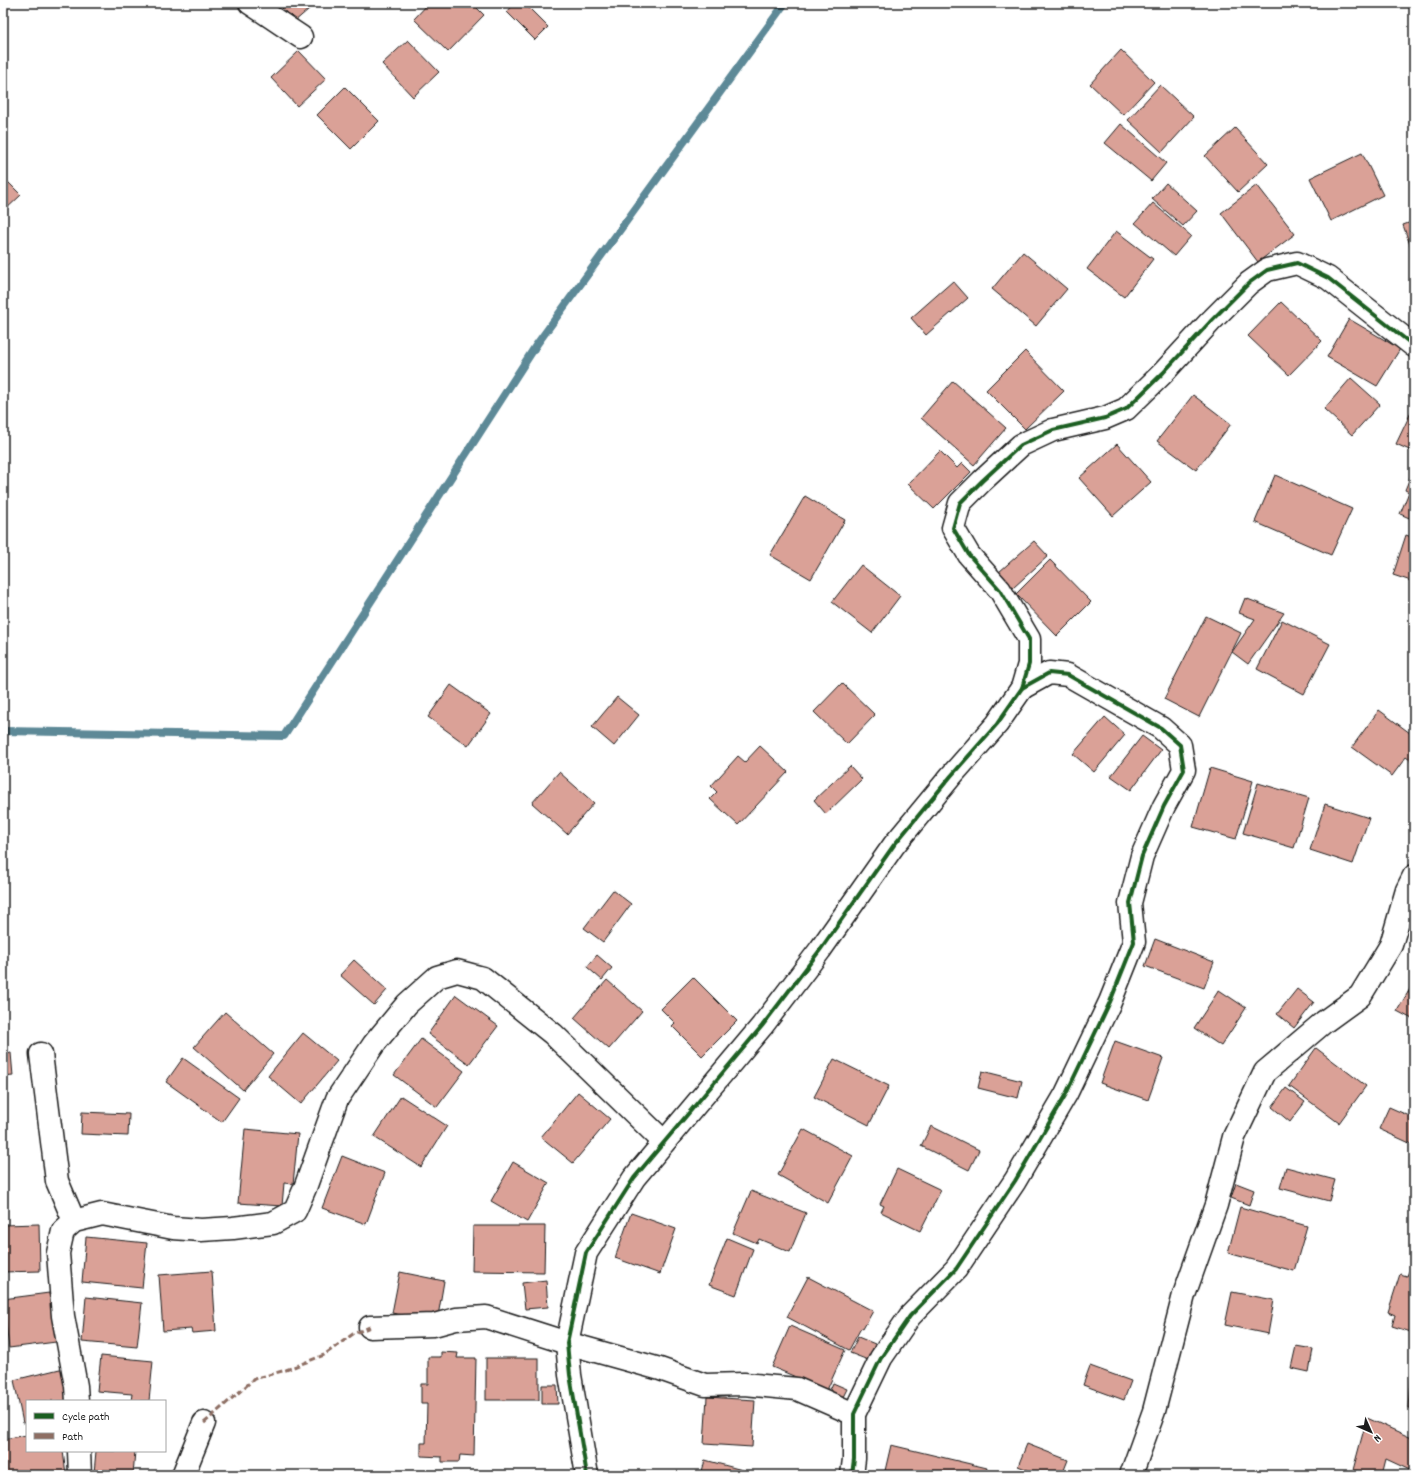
<svg xmlns="http://www.w3.org/2000/svg" width="1417" height="1478" font-family="Dekko,sans-serif">
	<rect width="100%" height="100%" fill="#fff"/>
	<filter id="ink" filterUnits="userSpaceOnUse"><feTurbulence type="fractalNoise" baseFrequency=".025" numOctaves="2"/><feDisplacementMap in="SourceGraphic" scale="8" xChannelSelector="R" yChannelSelector="G"/><feConvolveMatrix kernelMatrix="1 2 1 2 8 2 1 2 1" color-interpolation-filters="sRGB"/></filter>
	<g filter="url(#ink)">
		<g fill="none" stroke-linecap="round" stroke-linejoin="round">
			<polyline stroke="#5d8997" stroke-width="8" points="3,731 284,736 537,344 785,3"/>
		</g>
		<g fill="#daa197" stroke="#1c1c1c">
			<polygon points="278,3 316,3 294,22"/>
			<polygon points="429,3 472,3 484,15 448,52 414,19"/>
			<polygon points="515,3 524,3 548,27 535,40 507,12"/>
			<polygon points="408,40 439,72 413,97 382,64"/>
			<polygon points="1121,50 1154,82 1123,115 1090,84"/>
			<polygon points="299,51 326,79 297,106 271,78"/>
			<polygon points="1160,85 1194,117 1162,152 1128,120"/>
			<polygon points="345,87 379,121 351,149 317,115"/>
			<polygon points="1121,124 1166,163 1151,181 1105,143"/>
			<polygon points="1235,128 1268,164 1238,192 1205,156"/>
			<polygon points="1362,153 1383,195 1331,221 1310,178"/>
			<polygon points="3,177 21,195 3,212"/>
			<polygon points="1166,183 1197,211 1183,226 1152,199"/>
			<polygon points="1257,185 1295,234 1258,262 1221,213"/>
			<polygon points="1153,203 1191,236 1174,256 1135,223"/>
			<polygon points="1414,221 1414,256 1403,225"/>
			<polygon points="1116,231 1153,259 1124,297 1087,269"/>
			<polygon points="1023,252 1067,289 1036,326 992,289"/>
			<polygon points="953,281 968,298 926,335 911,318"/>
			<polygon points="1281,302 1322,341 1289,375 1248,336"/>
			<polygon points="1349,319 1400,349 1377,386 1327,357"/>
			<polygon points="1025,351 1064,391 1025,429 986,390"/>
			<polygon points="1351,378 1380,404 1352,435 1324,409"/>
			<polygon points="953,381 1006,428 974,465 921,418"/>
			<polygon points="1193,395 1231,424 1196,470 1157,441"/>
			<polygon points="1414,406 1414,452 1396,444"/>
			<polygon points="1117,444 1151,482 1113,516 1079,478"/>
			<polygon points="940,451 957,468 962,463 971,472 934,509 908,484"/>
			<polygon points="1275,475 1352,509 1331,555 1255,522"/>
			<polygon points="1411,475 1414,476 1414,520 1400,514 1409,492 1405,490"/>
			<polygon points="805,496 845,520 811,579 770,555"/>
			<polygon points="1406,535 1414,538 1414,582 1393,575"/>
			<polygon points="1034,541 1048,556 1013,588 999,572"/>
			<polygon points="1050,560 1091,602 1057,636 1016,594"/>
			<polygon points="861,565 900,596 872,633 832,602"/>
			<polygon points="1245,598 1284,613 1248,664 1232,652 1255,619 1239,613"/>
			<polygon points="1206,616 1241,633 1199,717 1164,699"/>
			<polygon points="1282,620 1330,644 1304,694 1257,669"/>
			<polygon points="842,683 875,715 847,744 814,712"/>
			<polygon points="451,685 491,714 468,746 428,717"/>
			<polygon points="617,697 639,715 614,746 592,727"/>
			<polygon points="1379,710 1414,736 1414,763 1406,757 1392,776 1352,747"/>
			<polygon points="1105,717 1125,735 1094,772 1073,754"/>
			<polygon points="1142,736 1161,750 1131,790 1111,776"/>
			<polygon points="760,746 788,772 738,825 710,799 717,792 711,786 738,756 745,762"/>
			<polygon points="850,766 862,779 826,814 814,800"/>
			<polygon points="1210,768 1253,781 1236,839 1193,827"/>
			<polygon points="559,772 594,803 567,834 532,803"/>
			<polygon points="1258,783 1309,798 1294,848 1243,833"/>
			<polygon points="1325,804 1369,818 1353,864 1310,850"/>
			<polygon points="613,890 631,904 603,942 584,928"/>
			<polygon points="1155,939 1214,962 1204,988 1145,966"/>
			<polygon points="597,955 612,968 602,980 587,967"/>
			<polygon points="354,960 387,990 374,1005 340,975"/>
			<polygon points="693,977 737,1021 702,1056 672,1026 675,1023 661,1009"/>
			<polygon points="607,980 642,1011 609,1049 574,1018"/>
			<polygon points="1414,982 1414,1020 1397,1011"/>
			<polygon points="1297,989 1314,1002 1294,1028 1277,1014"/>
			<polygon points="1219,990 1246,1008 1221,1046 1194,1028"/>
			<polygon points="456,995 498,1026 469,1064 428,1034"/>
			<polygon points="225,1012 273,1054 243,1090 194,1047"/>
			<polygon points="303,1033 337,1061 301,1104 268,1076"/>
			<polygon points="421,1039 464,1071 437,1107 394,1075"/>
			<polygon points="1115,1041 1163,1058 1148,1100 1100,1083"/>
			<polygon points="1316,1048 1366,1086 1339,1123 1289,1086"/>
			<polygon points="11,1053 13,1076 3,1077 3,1054"/>
			<polygon points="183,1058 239,1098 222,1122 166,1082"/>
			<polygon points="834,1059 889,1086 869,1125 814,1097"/>
			<polygon points="982,1071 1022,1081 1018,1098 978,1088"/>
			<polygon points="1286,1088 1305,1102 1290,1122 1272,1107"/>
			<polygon points="578,1092 610,1119 573,1163 541,1137"/>
			<polygon points="401,1096 447,1126 421,1167 374,1137"/>
			<polygon points="1389,1107 1414,1118 1414,1145 1379,1129"/>
			<polygon points="82,1112 129,1114 128,1136 81,1134"/>
			<polygon points="931,1126 979,1150 969,1170 921,1146"/>
			<polygon points="245,1129 298,1134 293,1184 284,1183 282,1206 238,1203"/>
			<polygon points="803,1129 853,1156 828,1203 778,1175"/>
			<polygon points="342,1156 385,1173 366,1224 322,1208"/>
			<rect x="3" y="1160" width="2" height="41"/>
			<polygon points="513,1162 549,1183 527,1222 491,1201"/>
			<polygon points="1286,1167 1335,1180 1329,1201 1280,1188"/>
			<polygon points="897,1169 941,1190 920,1231 881,1212 884,1206 880,1204"/>
			<polygon points="1236,1183 1254,1190 1249,1205 1231,1198"/>
			<polygon points="751,1191 806,1213 790,1252 759,1239 757,1243 733,1233"/>
			<polygon points="1240,1207 1307,1226 1294,1271 1228,1253"/>
			<polygon points="631,1213 676,1229 660,1274 615,1258"/>
			<polygon points="39,1224 40,1271 3,1272 3,1225"/>
			<polygon points="473,1226 545,1226 544,1272 472,1271"/>
			<polygon points="86,1237 147,1243 142,1288 82,1282"/>
			<polygon points="727,1238 753,1249 736,1295 709,1285"/>
			<polygon points="212,1271 216,1331 192,1333 191,1329 163,1331 159,1275"/>
			<polygon points="1409,1271 1414,1272 1414,1333 1392,1326 1395,1315 1388,1312 1400,1274 1407,1276"/>
			<polygon points="400,1272 444,1281 437,1322 392,1313"/>
			<polygon points="808,1277 873,1311 863,1329 861,1328 849,1350 787,1317"/>
			<polygon points="546,1280 548,1307 525,1309 522,1283"/>
			<polygon points="1232,1292 1274,1300 1268,1334 1225,1325"/>
			<polygon points="49,1293 56,1342 9,1348 3,1299"/>
			<polygon points="86,1297 142,1303 137,1347 82,1342"/>
			<polygon points="790,1326 845,1350 827,1390 772,1367"/>
			<polygon points="858,1337 875,1344 868,1360 850,1353"/>
			<polygon points="1296,1346 1313,1349 1309,1372 1291,1368"/>
			<polygon points="1413,1351 1414,1351 1414,1408 1409,1408"/>
			<polygon points="441,1352 458,1353 457,1358 476,1358 474,1456 460,1455 459,1462 442,1462 442,1457 421,1456 421,1443 426,1443 427,1404 421,1404 421,1384 428,1384 428,1357 441,1357"/>
			<polygon points="101,1356 153,1361 149,1401 131,1401 132,1394 97,1391"/>
			<rect x="486" y="1358" width="53" height="42"/>
			<polygon points="1090,1366 1131,1381 1124,1400 1083,1385"/>
			<polygon points="64,1368 71,1401 27,1401 27,1422 23,1423 14,1380"/>
			<polygon points="833,1383 847,1389 840,1403 827,1397"/>
			<polygon points="542,1385 557,1385 558,1404 542,1404"/>
			<polygon points="707,1397 755,1400 752,1447 704,1444"/>
			<polygon points="1367,1418 1414,1439 1414,1472 1386,1459 1382,1475 1372,1475 1353,1470"/>
			<polygon points="27,1435 27,1451 63,1451 66,1474 58,1475 3,1475 3,1439"/>
			<polygon points="1027,1444 1068,1460 1062,1475 1040,1475 1018,1466"/>
			<polygon points="891,1445 987,1468 985,1475 884,1475"/>
			<polygon points="96,1451 135,1451 133,1475 94,1473"/>
			<polygon points="705,1460 761,1475 701,1475"/>
		</g>
		<g fill="none" stroke-linecap="round" stroke-linejoin="round">
			<g stroke="#1c1c1c" stroke-width="25">
				<g id="minor">
					<polyline points="250,3 301,37"/>
					<polyline points="41,1054 57,1181 74,1221"/>
					<polyline points="370,1327 434,1325 456,1319 486,1317 567,1343 660,1369 705,1385 744,1384 797,1389 854,1414"/>
					<polyline points="77,1401 76,1386 63,1316 58,1253 63,1231 74,1221 102,1214 173,1228 201,1230 233,1228 273,1223 295,1211 305,1188 337,1099 374,1044 407,1004 437,977 457,971 483,978 553,1034 664,1142"/>
					<polyline points="79,1451 80,1475"/>
					<polyline points="183,1475 204,1423"/>
					<polyline points="587,1475 570,1375 567,1343 586,1253 634,1178 762,1026 820,950 894,845 951,776 997,724 1022,688 1029,664 1029,639 1000,590 969,555 953,528 960,503 982,481 1021,445 1053,430 1105,418 1126,409 1163,373 1210,322 1249,283 1267,270 1297,263 1328,278 1414,346"/>
					<polyline points="852,1475 854,1459 854,1414 881,1358 910,1316 956,1269 1015,1181 1066,1094 1110,1002 1134,942 1130,903 1142,856 1164,806 1184,770 1180,745 1161,728 1068,675 1049,673 1022,688"/>
					<polyline points="1131,1475 1154,1411 1184,1295 1216,1205 1234,1137 1265,1072 1324,1022 1360,996 1391,945 1407,890 1414,876"/>
				</g>
			</g>
			<use href="#minor" stroke="#fff" stroke-width="22"/>
			<polyline stroke="#8d6e63" stroke-width="3" stroke-dasharray="6 3" stroke-linecap="butt" points="204,1423 254,1379 286,1370 324,1355 353,1334 370,1327"/>
			<g stroke="#fff" stroke-width="6">
				<g id="cycleway">
					<polyline points="587,1475 570,1375 567,1343 586,1253 634,1178 762,1026 820,950 894,845 951,776 997,724 1022,688 1029,664 1029,639 1000,590 969,555 953,528 960,503 982,481 1021,445 1053,430 1105,418 1126,409 1163,373 1210,322 1249,283 1267,270 1297,263 1328,278 1414,346"/>
					<polyline points="852,1475 854,1459 854,1414 881,1358 910,1316 956,1269 1015,1181 1066,1094 1110,1002 1134,942 1130,903 1142,856 1164,806 1184,770 1180,745 1161,728 1068,675 1049,673 1022,688"/>
				</g>
			</g>
			<use href="#cycleway" stroke="#1b5e20" stroke-width="4"/>
		</g>
	</g>
	<rect width="1417" height="1478" fill="none" stroke="#fff" stroke-width="16"/>
	<rect x="8" y="8" width="1401" height="1462" fill="none" stroke="#1c1c1c" stroke-width="1.5" filter="url(#ink)"/>
	<rect x="26" y="1400" width="140" height="52" fill="#ffffff" stroke="#a4a4a4"/>
	<rect x="34" y="1413" width="20" height="6" fill="#1b5e20" stroke="#a4a4a4"/>
	<text x="62" y="1420" font-size="12" fill="#1c1c1c">Cycle path</text>
	<rect x="34" y="1433" width="20" height="6" fill="#8d6e63" stroke="#a4a4a4"/>
	<text x="62" y="1440" font-size="12" fill="#1c1c1c">Path</text>
	<g transform="translate(1371 1432) rotate(135)" stroke="#ffffff" stroke-width="3" paint-order="stroke">
	<path d="M0-3L7 15L0 10L-7 15Z" fill="#1c1c1c"/>
	<text y="-6" font-size="11" font-weight="bold" text-anchor="middle" fill="#1c1c1c">N</text>
	</g>
</svg>
